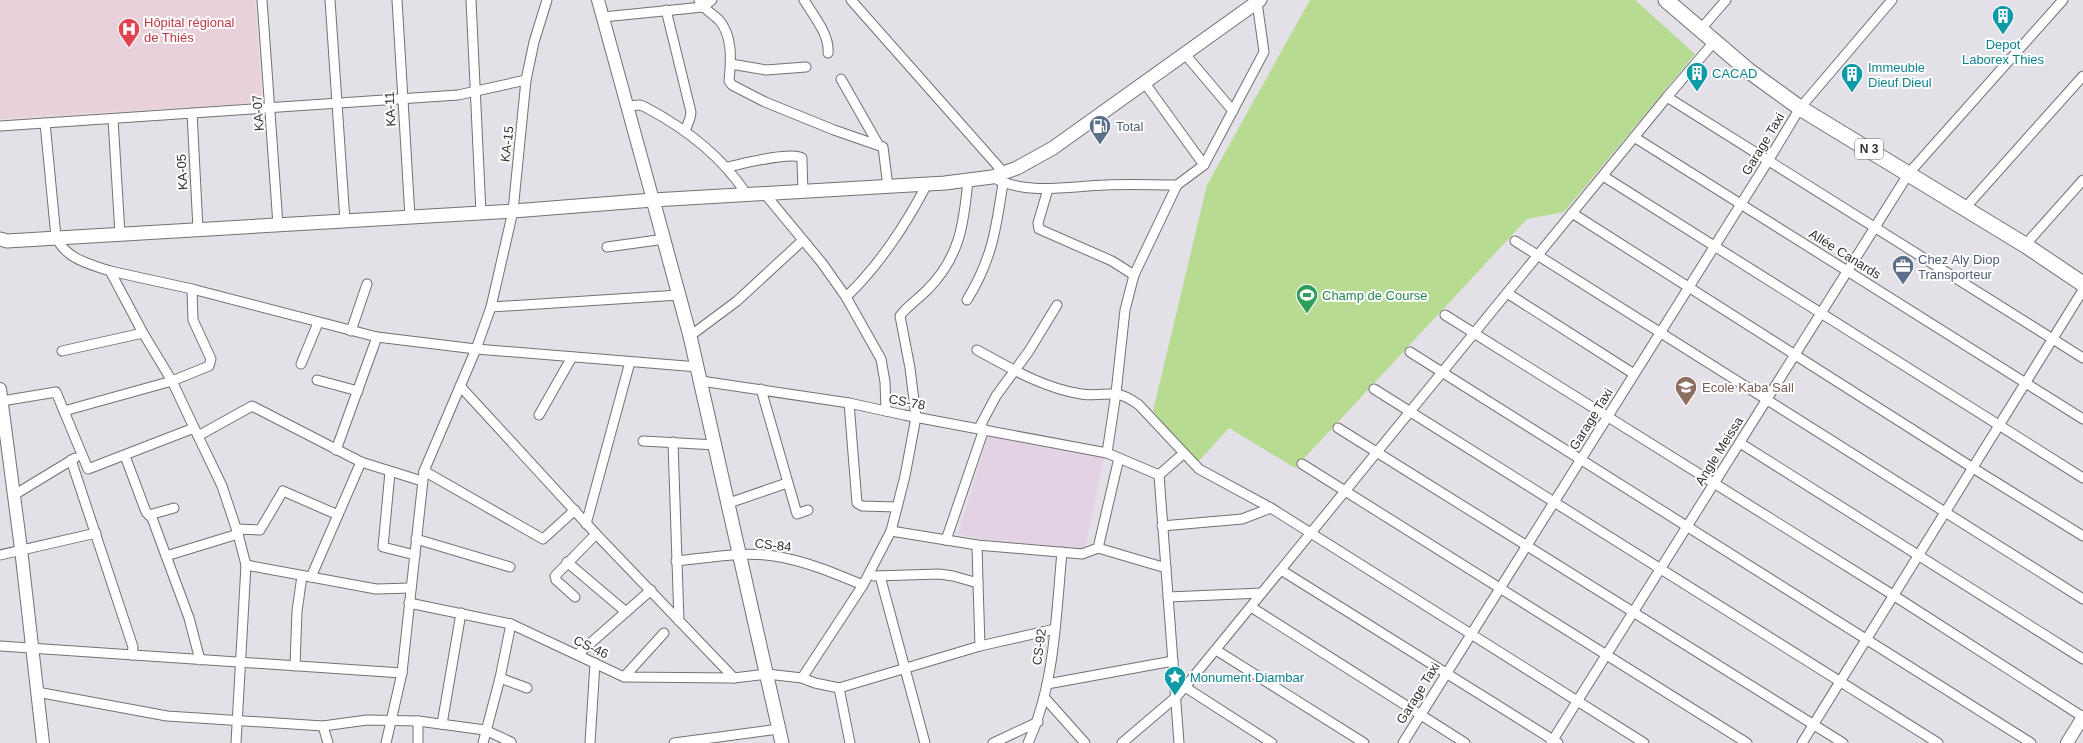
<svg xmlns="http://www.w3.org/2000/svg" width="2083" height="743" font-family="Helvetica,sans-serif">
	<rect width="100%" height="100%" fill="#e4e0e7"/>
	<polygon fill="#e3d2e3" points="988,436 1104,458 1085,549 987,540 958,534"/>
	<polygon fill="#e9d1db" points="0,0 255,0 262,98 258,103 0,119"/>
	<polygon fill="#b6db91" points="1310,0 1635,0 1695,54 1564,212 1527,219 1295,468 1229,428 1197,463 1153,411 1207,185"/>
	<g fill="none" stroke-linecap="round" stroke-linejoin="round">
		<g stroke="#737076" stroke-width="11">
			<g id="minor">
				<polyline points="262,0 278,225"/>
				<polyline points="330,0 345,221"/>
				<polyline points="397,0 410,217"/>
				<polyline points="471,0 481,213"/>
				<path d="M699 0C704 10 712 13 719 20 733 36 731 61 729 81L732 85 765 102 834 130 883 147 888 187"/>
				<path d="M804 0C813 15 830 35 828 53"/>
				<polyline points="851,0 1004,173"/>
				<polyline points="666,10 691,112 690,118 685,131"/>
				<polyline points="603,17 703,7 712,0"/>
				<polyline points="1700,30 1726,0"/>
				<polyline points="1184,53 1233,111"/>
				<polyline points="731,64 766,70 806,67"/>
				<polyline points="841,79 878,144"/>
				<polyline points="1144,82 1204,165"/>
				<polyline points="1667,97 2083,358"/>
				<path d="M627 106 640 105 645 107C685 128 722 156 747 195"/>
				<polyline points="192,113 198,229"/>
				<polyline points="113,119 120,234"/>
				<path d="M45 123 56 237C66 259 89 264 110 271L143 333 172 381 198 436 222 486 238 534 246 565 236 743"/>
				<polyline points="0,126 458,95 526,80"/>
				<polyline points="1634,137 2083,419"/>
				<path d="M727 167C742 164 791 151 802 158V162L803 192"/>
				<polyline points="1603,176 2083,478"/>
				<path d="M992 177C1026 196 1069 186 1106 185 1130 184 1153 185 1177 185"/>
				<polyline points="1048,189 1038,223 1039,229 1112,261 1134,275"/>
				<polyline points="765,194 822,263 846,297 881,359 885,382 886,411"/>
				<polyline points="1965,208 2083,76"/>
				<polyline points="1572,213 1973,468 2083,536"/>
				<polyline points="1515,241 2083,599"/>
				<polyline points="2025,245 2083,180"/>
				<polyline points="607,247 665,239"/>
				<polyline points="110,271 192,289 377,337 476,349 698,367"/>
				<polyline points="1507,293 1634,374"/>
				<path d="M846 297C878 267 907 223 927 184"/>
				<path d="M967 300C992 259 996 230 1003 183"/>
				<polyline points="491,307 679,295"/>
				<polyline points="1445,315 1893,595 2083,717"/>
				<polyline points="351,331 367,284"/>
				<polyline points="690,336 737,301 802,241"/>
				<path d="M977 350C1010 368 1043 388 1081 394 1108 398 1113 386 1139 405L1199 469 1271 508 1644 743"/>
				<polyline points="62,351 143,333"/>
				<polyline points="1410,352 2031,743"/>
				<polyline points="301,364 318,323"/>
				<polyline points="317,380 358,391"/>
				<polyline points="701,381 849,403 904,415 1107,453 1159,475"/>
				<polyline points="460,386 596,534 734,678"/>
				<polyline points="761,389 797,514 808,510"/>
				<polyline points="1374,389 1938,743"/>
				<polyline points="2,401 56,392 88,469 194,428"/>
				<polyline points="849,403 857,503 862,506 897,507"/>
				<polyline points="64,411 172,381 209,366 211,359 193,320 192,289"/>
				<polyline points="539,415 572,357"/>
				<polyline points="979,428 996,396 1029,351 1057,305"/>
				<polyline points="1338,428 1843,743"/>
				<polyline points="198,436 252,406 361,462 422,481"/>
				<polyline points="643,441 716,445"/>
				<polyline points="673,442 679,621"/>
				<polyline points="1740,443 2083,659"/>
				<polyline points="336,450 377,337"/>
				<polyline points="1107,453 1116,393 1125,310 1134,275 1177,185 1204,165 1264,52 1257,2"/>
				<polyline points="125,456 146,512 152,518 189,618 200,660"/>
				<polyline points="71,460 133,647 132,655"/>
				<polyline points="1302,464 1747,743"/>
				<polyline points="424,471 543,539 575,510"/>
				<polyline points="390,472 383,547 415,555"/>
				<polyline points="1159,475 1179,743"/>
				<polyline points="1159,475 1183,454"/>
				<polyline points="14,495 75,458"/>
				<polyline points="729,503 787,483"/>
				<polyline points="149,515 174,508"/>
				<polyline points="586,524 630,362"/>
				<polyline points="1162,526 1242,519 1271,508"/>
				<polyline points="237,529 260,530 283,491 338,515"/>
				<polyline points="891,531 977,545 1082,554 1098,548 1119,458"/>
				<polyline points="416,539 510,567"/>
				<polyline points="946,540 984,429"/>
				<polyline points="977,545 978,583"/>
				<polyline points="1098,548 1166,568"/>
				<polyline points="0,555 96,533"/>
				<polyline points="166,556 238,534"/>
				<path d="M676 561C707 558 742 551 774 556 806 561 834 573 863 585"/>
				<polyline points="567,562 626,612"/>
				<polyline points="246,565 376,589 411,588"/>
				<polyline points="1281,570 1558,743"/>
				<polyline points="874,576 939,574 953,576 978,583 980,646"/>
				<polyline points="880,576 925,743"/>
				<polyline points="311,577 361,462"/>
				<polyline points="575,597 556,580 555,576 596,534"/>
				<polyline points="1168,597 1262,593"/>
				<polyline points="409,603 511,624 624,677 734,678 767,674 802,678 815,683 839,688 980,646 1055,629"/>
				<polyline points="1251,607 1465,743"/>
				<polyline points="0,646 402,673"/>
				<polyline points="1216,650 1364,743"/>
				<polyline points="577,655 651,590"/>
				<polyline points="295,666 297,611 302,576"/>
				<polyline points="624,677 664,633"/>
				<polyline points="500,678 527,688"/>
				<path d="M802 678 863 585 891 531 905 476 916 417 910 368 900 316C907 306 920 298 929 288 960 256 964 223 968 180"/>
				<polyline points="1047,684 1173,661"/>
				<polyline points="1185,687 1272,743"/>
				<polyline points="839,688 850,743"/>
				<polyline points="37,692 167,716 323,726 328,743"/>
				<polyline points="1044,697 1085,743"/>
				<polyline points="418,721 418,743"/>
				<polyline points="442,724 461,613"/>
				<polyline points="323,726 367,720 418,721 485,730 511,742"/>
				<polyline points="386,743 402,673 424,471 476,349 491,307 513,211 526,80 534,42 547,0"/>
				<polyline points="483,743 500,678 511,624"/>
				<polyline points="590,743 595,663"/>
				<polyline points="674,743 779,729"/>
				<polyline points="993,743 1038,722"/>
				<path d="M1028 743C1055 685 1056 615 1062 552"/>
				<polyline points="1122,743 1176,697 1185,687 1667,97 1714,42"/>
				<polyline points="1403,743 1768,161 1800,108 1892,0"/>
				<polyline points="1551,743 1909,173 2063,0"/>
				<polyline points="1802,743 2083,290"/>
			</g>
		</g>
		<g stroke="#737076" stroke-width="14">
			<g id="tertiary">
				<polyline points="598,0 653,200"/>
				<polyline points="0,389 21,549 43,743"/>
				<polyline points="2067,743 2083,717"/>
			</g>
		</g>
		<g stroke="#737076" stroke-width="15">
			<g id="secondary">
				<polyline points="653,200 690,336 782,743"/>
				<polyline points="0,239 7,241 513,211 653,200 945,183 992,177 1017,168 1053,148 1260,0"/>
			</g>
		</g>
		<g stroke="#737076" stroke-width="17">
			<polyline id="primary" points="1666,0 1749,71 1800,108 2025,245 2083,284"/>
		</g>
		<use href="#minor" stroke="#fff" stroke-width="9"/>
		<use href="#tertiary" stroke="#fff" stroke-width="12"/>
		<use href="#secondary" stroke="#fff" stroke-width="13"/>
		<use href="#primary" stroke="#fff" stroke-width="15"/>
	</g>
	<defs>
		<g id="building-pin" transform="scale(1.15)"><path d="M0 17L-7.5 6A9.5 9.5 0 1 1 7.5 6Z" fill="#0f9aa8" stroke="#fff"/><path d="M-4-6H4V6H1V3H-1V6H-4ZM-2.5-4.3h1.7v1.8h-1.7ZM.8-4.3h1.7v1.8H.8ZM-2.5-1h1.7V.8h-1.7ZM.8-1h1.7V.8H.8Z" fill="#fff"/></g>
		<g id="hospital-pin" transform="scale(1.15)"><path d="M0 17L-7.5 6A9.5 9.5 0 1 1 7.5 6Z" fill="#e0444e" stroke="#fff"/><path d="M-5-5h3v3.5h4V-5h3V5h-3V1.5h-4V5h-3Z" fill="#fff"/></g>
		<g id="fuel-pin" transform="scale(1.15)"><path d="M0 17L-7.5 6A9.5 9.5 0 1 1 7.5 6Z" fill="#5c6f8a" stroke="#fff"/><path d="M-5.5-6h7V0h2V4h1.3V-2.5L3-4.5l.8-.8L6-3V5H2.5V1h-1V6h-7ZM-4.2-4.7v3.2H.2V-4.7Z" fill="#fff"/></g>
		<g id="office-pin" transform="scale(1.15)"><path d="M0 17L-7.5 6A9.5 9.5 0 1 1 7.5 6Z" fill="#5c6f8a" stroke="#fff"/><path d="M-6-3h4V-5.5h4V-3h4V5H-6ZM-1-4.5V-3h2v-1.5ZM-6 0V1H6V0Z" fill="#fff"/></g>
		<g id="stadium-pin" transform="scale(1.15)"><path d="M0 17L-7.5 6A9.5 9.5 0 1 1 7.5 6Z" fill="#2e9e5b" stroke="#fff"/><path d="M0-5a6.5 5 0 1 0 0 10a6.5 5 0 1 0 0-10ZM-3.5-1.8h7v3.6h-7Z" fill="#fff"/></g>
		<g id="school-pin" transform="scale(1.15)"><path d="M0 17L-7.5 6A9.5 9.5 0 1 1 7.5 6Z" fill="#8d6e63" stroke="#fff"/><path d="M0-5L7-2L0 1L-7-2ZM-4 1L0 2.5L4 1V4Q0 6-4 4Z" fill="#fff"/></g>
		<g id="sight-pin" transform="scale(1.15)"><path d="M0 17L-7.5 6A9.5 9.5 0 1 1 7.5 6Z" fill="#0f9aa8" stroke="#fff"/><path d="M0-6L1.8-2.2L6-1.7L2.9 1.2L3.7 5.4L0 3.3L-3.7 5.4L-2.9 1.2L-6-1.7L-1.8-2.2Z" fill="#fff"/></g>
	</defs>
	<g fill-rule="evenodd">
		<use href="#building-pin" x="2003" y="16"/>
		<use href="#hospital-pin" x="129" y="29"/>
		<use href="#building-pin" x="1697" y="73"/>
		<use href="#building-pin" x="1852" y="74"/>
		<use href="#fuel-pin" x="1100" y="126"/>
		<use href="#office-pin" x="1903" y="266"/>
		<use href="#stadium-pin" x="1307" y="295"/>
		<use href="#school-pin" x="1686" y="387"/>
		<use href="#sight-pin" x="1175" y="677"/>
	</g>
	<g text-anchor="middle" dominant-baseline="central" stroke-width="4" stroke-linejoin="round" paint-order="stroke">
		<rect fill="#fff" stroke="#706e70" stroke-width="1" x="1855" y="139" width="28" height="20" rx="3"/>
		<g font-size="12" font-weight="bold" fill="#323033">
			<text x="1869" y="149">N 3</text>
		</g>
		<g font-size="13" fill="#be3a42" stroke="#fff" text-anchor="start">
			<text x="144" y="22">Hôpital régional<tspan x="144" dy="15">de Thiés</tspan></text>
		</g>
		<g font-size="13" fill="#0d838f" stroke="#fff" text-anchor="start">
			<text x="2003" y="44" text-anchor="middle">Depot<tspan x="2003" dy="15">Laborex Thies</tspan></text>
			<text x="1868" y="67">Immeuble<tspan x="1868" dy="15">Dieuf Dieul</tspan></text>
			<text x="1712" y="73">CACAD</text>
			<text x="1190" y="677">Monument Diambar</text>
		</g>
		<g font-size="13" fill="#323033" stroke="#fff">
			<text transform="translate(390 109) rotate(-93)">KA-11</text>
			<text transform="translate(258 113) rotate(-94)">KA-07</text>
			<text transform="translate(507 144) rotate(-83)">KA-15</text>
			<text transform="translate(1763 144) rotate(-59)">Garage Taxi</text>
			<text transform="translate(182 172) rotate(-93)">KA-05</text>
			<text transform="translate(1845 254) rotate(32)">Allée Canards</text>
			<text transform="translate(907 402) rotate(11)">CS-78</text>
			<text transform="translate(1591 419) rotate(-58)">Garage Taxi</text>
			<text transform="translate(1719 451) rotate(-58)">Angle Meissa</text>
			<text transform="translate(773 545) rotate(6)">CS-84</text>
			<text transform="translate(591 647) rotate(25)">CS-46</text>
			<text transform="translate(1039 647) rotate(-82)">CS-92</text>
			<text transform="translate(1418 693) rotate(-58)">Garage Taxi</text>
		</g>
		<g font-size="13" fill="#4e5e75" stroke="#fff" text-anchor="start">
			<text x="1116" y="126">Total</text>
			<text x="1918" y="259">Chez Aly Diop<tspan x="1918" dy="15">Transporteur</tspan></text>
		</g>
		<g font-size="13" fill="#27864d" stroke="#fff" text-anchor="start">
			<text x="1322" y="295">Champ de Course</text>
		</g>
		<g font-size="13" fill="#785e54" stroke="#fff" text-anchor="start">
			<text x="1702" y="387">Ecole Kaba Sall</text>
		</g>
	</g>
</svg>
